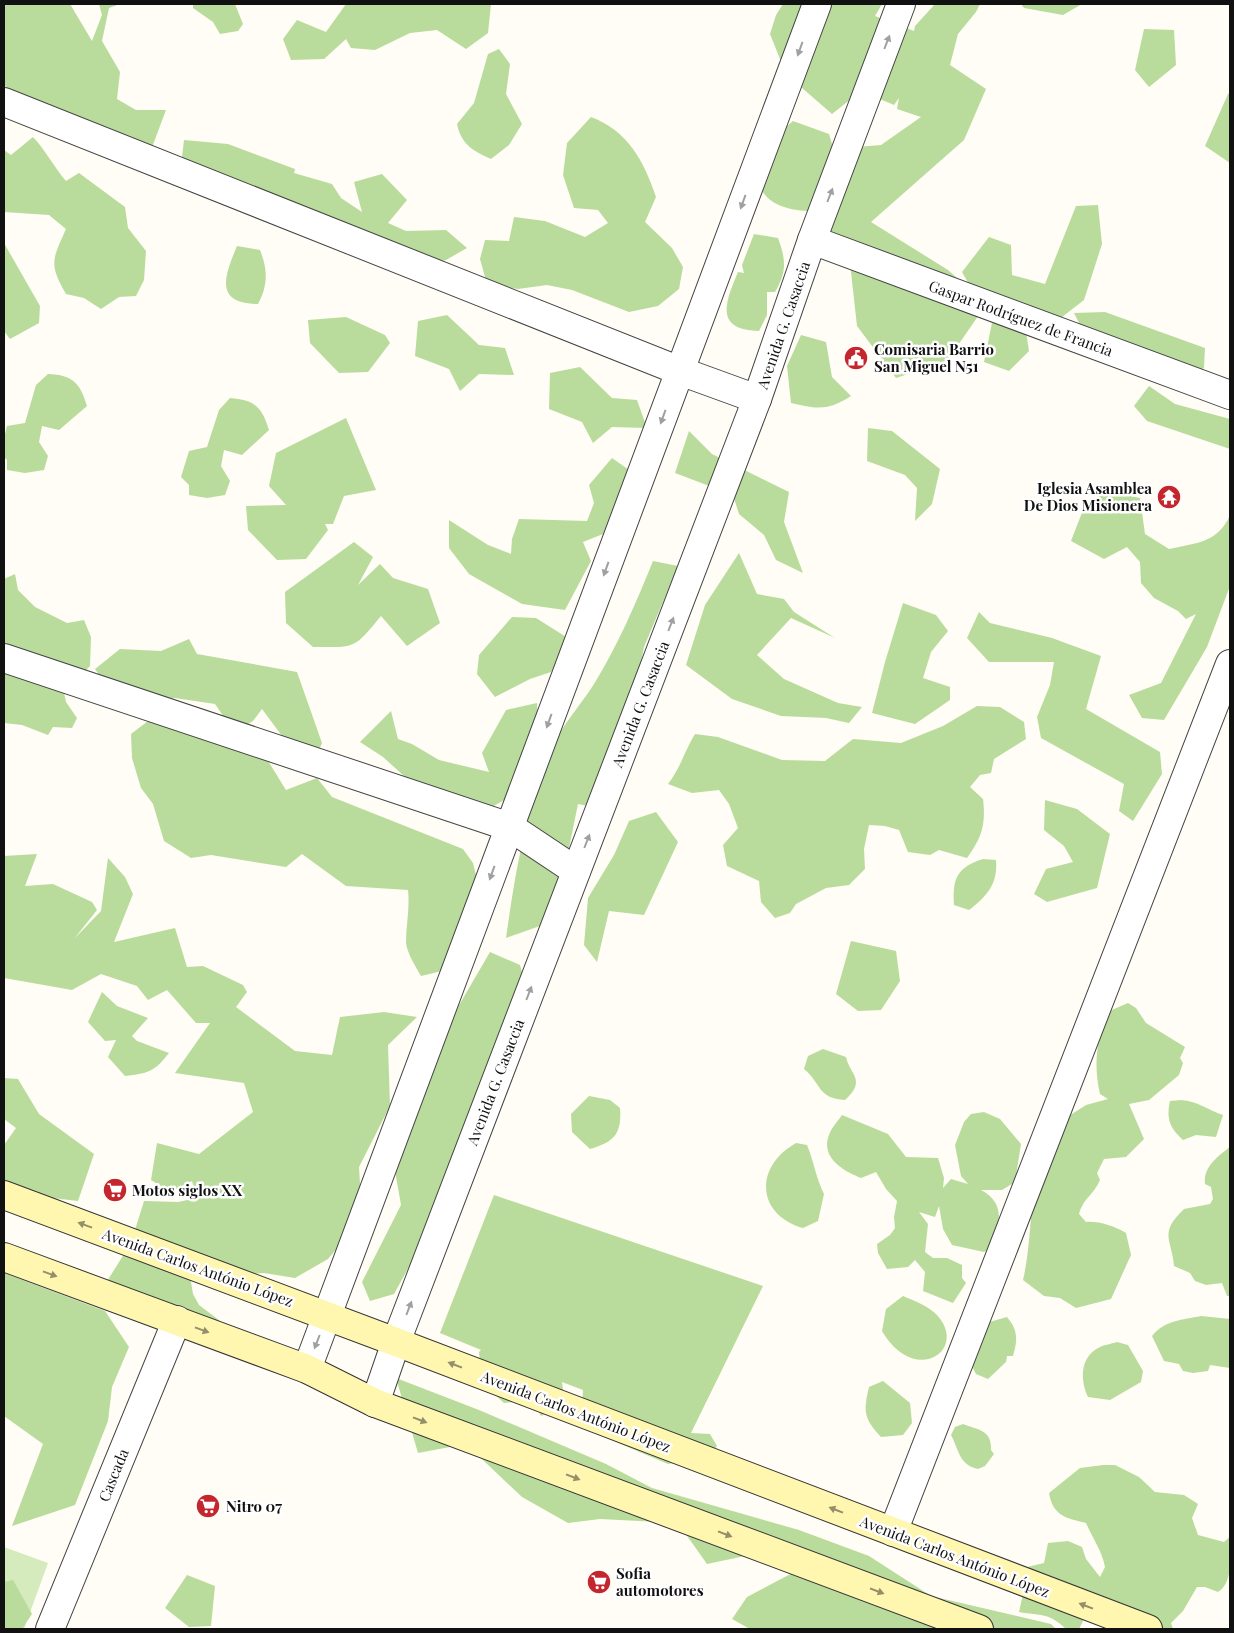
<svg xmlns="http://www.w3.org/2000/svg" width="1234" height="1633" font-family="'Playfair Display',serif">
	<rect width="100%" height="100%" fill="#fffdf5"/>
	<polygon fill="#d5ebbd" points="4,1547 48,1563 24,1629 4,1629"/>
	<g fill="#b9dc9c">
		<polygon points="4,4 70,4 92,41 102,15 99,4 120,4 109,8 102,41 120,72 117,99 136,110 166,110 151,150 98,125 63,140 22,125 4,83"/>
		<polygon points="193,4 235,4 243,24 238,31 220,34 213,22 193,8"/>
		<polygon points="346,4 491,4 488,33 466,49 437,30 410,33 375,50 351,48 346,39 324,59 291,60 283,39 297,20 326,32"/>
		<path d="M783 4H882L875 16 914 31 915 26 935 4H980L976 12 958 34 950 65 986 89 964 140 871 222 948 270 974 293 962 272 989 237 1011 245 1012 275 1045 284 1076 206 1098 205 1102 244 1084 300 1053 324 1024 319 1029 351 1009 371 984 362 992 323 983 309 947 361 896 378 857 326 850 263 816 211C795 212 766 207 759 184 756 174 758 161 758 151L793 121 829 134 837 161 844 148 881 145 921 117 897 109 899 98 894 105 861 91 832 114 786 74 770 34 776 15Z"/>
		<polygon points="1021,4 1082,4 1063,15 1024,8"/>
		<polygon points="1144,29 1174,30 1176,65 1149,87 1135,70"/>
		<path d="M499 49 510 64 506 94 522 124 509 145 491 159C473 151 461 144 457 124L474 103 488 54Z"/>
		<polygon points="1230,93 1230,163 1205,146 1228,94"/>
		<path d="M591 117C628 131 644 161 656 197L645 222 672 248 683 267 679 289 658 306 629 312 572 290 547 285 518 289 487 284 480 259 485 240 509 241 514 217 545 221 585 237 608 223 598 210 574 208 563 175 567 143Z"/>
		<path d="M33 137C46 151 54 167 66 181L79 173 125 207 128 228 146 251 144 280 136 296 119 297 101 309 84 298 66 294C48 263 53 259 66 229L49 215 4 212V150L11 155Z"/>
		<polygon points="184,140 228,144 295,169 294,173 332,184 341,198 362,212 354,182 382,174 407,200 388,223 406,231 446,230 467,248 446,260 411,270 181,165"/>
		<path d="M754 234 778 238C786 260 787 272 775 292H767V315L759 331C713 330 726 301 738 272L744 273 742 265Z"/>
		<polygon points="4,243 40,306 39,323 10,339 4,331"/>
		<path d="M237 246 260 250C268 270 268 285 258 304 213 304 225 275 237 246Z"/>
		<polygon points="1105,312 1205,348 1204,368 1183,381 1087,339 1074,313"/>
		<polygon points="447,315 479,345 505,348 514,375 479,374 460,391 449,369 415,356 418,321"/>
		<polygon points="346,317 385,335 390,343 368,372 339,373 310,343 308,320"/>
		<path d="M801 335 826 342 832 377 851 396C828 411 817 409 791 403L787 366Z"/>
		<polygon points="580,367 612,398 637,400 647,428 612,427 593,443 582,422 549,409 550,373"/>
		<path d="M48 374C73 375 80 383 87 406L59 430 42 426 39 442 48 456 44 470 25 473 7 470V460L4 457V438L7 426 25 423 36 385Z"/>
		<polygon points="1149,386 1175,404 1230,419 1230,449 1147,421 1134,406"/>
		<path d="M230 398C255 400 262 407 269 430L242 455 224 450 221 466 230 481 225 495 207 498 189 495V485L181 477 189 451 207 447 219 410Z"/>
		<polygon points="346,418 376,490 344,496 333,524 325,524 328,530 306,559 277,560 248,530 246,506 286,505 269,486 276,453"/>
		<polygon points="868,428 892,431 940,469 932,504 915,521 917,488 905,475 867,461"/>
		<polygon points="689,431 712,454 789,492 784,522 803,573 776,560 764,535 739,514 733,495 675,473"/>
		<polygon points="612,458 632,472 603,534 583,542 591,561 565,610 522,604 469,574 449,548 449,520 488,545 511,554 512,539 519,519 587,521 594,503 589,485"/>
		<path d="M1104 491 1140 498 1145 534 1169 549C1196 543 1218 543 1230 515V586L1207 647 1164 720 1142 718 1129 695 1161 683 1196 614 1186 619 1178 611 1154 598 1141 583 1140 562 1127 547 1104 559 1071 541 1083 510Z"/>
		<path d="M354 542 373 557 358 585 380 564 393 578 428 589 440 623 407 646 381 616C353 650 356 647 313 647L286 623 285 592Z"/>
		<polygon points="739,553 757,594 784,599 794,612 835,638 791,618 757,655 784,679 838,703 862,707 849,723 826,718 781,716 732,699 686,665 705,605"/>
		<path d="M653 561 678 566 644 647 627 732 607 810 578 804 554 921 506 938C515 874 526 807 552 747 562 725 581 705 594 684 618 645 636 603 653 561Z"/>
		<polygon points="15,574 18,590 35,607 67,623 84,620 91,637 90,666 74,683 61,679 66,702 77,718 72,728 53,727 48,735 22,725 4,723 4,579"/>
		<polygon points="903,603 936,615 948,631 931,652 923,678 950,687 950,700 915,724 872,713 885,662"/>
		<polygon points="979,612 990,623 1052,638 1101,656 1086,709 1160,752 1162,774 1133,821 1119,811 1124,784 1041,738 1037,717 1050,685 1054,662 989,662 967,638"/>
		<polygon points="512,617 536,618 571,640 551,672 530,679 495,697 477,674 479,655"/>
		<polygon points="189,639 197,654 297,672 322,743 314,762 285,740 262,709 253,721 234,732 215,704 175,698 138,703 113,695 95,669 120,649 161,651"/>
		<polygon points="537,703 539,745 506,799 476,816 414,785 383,757 360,742 391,711 398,739 412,744 439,760 489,772 482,753 506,710"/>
		<path d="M977 706 1000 707 1024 722 1026 739 994 759 991 773 980 775 970 787 983 799C986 825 982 837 967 858L939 850 930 855 908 852 899 830 885 826 869 825 864 849 865 869 849 885 826 888 796 904 790 913 775 918 761 902 759 881 727 866 723 845 738 828 729 804 719 790 692 793 668 784C681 767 684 752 695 734L718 737 782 760 825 761 853 739 901 743 943 726Z"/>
		<path d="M161 711 257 743 286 790 317 778 332 797 463 849 473 863 476 875 477 914 446 970 421 976C416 967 407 953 406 943 406 925 410 908 408 890L346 886 302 854 286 867 211 855 191 858 164 841 153 804 141 788 132 758 131 734Z"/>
		<polygon points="1045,800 1077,809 1110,834 1097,888 1047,902 1034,894 1046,869 1073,862 1064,846 1044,830"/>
		<polygon points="656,812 678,842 644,915 609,911 597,962 584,945 588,898 614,855 629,821"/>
		<polygon points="37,854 25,886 53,884 92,902 97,910 74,939 101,911 108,858 125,877 133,894 114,942 175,928 187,967 203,966 243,985 247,992 236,1007 295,1051 332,1055 340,1017 384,1012 417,1017 388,1045 390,1106 359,1167 362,1219 328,1259 295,1278 264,1273 221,1276 188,1264 193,1294 199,1305 240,1336 104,1286 131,1243 144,1201 178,1202 197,1198 192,1181 171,1192 151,1180 157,1143 199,1154 253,1112 244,1083 175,1073 210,1023 196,1023 167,990 148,1000 137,986 101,974 72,990 4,978 4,856"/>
		<path d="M983 859 996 860C998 884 987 896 969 910L954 905C952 879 957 867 983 859Z"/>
		<polygon points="851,941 896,951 900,981 881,1010 858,1011 836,994"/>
		<polygon points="490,952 520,965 532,1009 447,1198 394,1294 370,1301 362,1282 401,1205 391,1148 430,1055"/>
		<path d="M102 992 117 1006 148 1018 132 1036 137 1041 169 1053C154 1072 149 1073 125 1076L108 1057 116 1040 105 1041 88 1022Z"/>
		<path d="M1128 1003 1136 1008 1146 1023 1185 1047 1180 1058 1183 1063 1179 1075 1149 1100 1129 1104 1144 1139 1126 1157 1104 1159 1097 1173 1100 1180C1093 1196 1084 1197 1079 1214L1086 1222C1099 1221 1114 1226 1126 1233L1131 1255 1111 1299 1076 1308 1060 1298 1044 1296 1023 1280C1028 1259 1029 1239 1031 1218 1035 1186 1048 1154 1058 1123L1086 1105 1108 1099 1100 1094C1093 1063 1097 1041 1107 1012Z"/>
		<path d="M823 1049 846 1057C850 1075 867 1080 845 1100 817 1098 822 1084 804 1069L808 1056Z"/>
		<polygon points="4,1078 18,1079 39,1114 94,1154 78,1201 35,1196 4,1180 4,1145 16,1128 4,1119"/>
		<path d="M589 1096 610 1100 620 1108C622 1134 614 1142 590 1149L572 1132 571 1114Z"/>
		<path d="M1181 1100C1197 1101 1208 1110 1223 1115L1216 1137 1196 1135 1183 1140C1170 1128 1166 1119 1170 1101Z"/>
		<path d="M984 1112 1000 1119 1021 1144 1015 1182 1002 1190H981C1007 1204 999 1225 992 1248L984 1252 952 1245 943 1229 939 1206 935 1217 919 1212 928 1224 925 1252 933 1258H947L962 1265V1278L966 1283 953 1303 923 1291 925 1272 915 1260 908 1267 887 1269 878 1253 877 1244 890 1235 895 1228 894 1217 897 1201 886 1189 876 1172 861 1178C844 1171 820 1158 829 1135 831 1128 838 1121 842 1115L888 1134 906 1157 938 1158 944 1178 943 1188 951 1179 968 1184 961 1176 955 1145 964 1122 971 1114Z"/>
		<path d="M796 1143 807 1145C814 1162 816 1178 824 1194L818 1221 803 1228C755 1214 755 1166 796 1143Z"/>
		<path d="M1230 1147V1296H1227L1222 1283 1206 1285 1195 1281 1190 1273 1174 1266C1172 1239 1158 1234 1184 1209L1210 1204 1213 1199 1211 1187 1205 1184C1203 1167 1218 1156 1230 1147Z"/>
		<polygon points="494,1195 763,1286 691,1433 710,1434 717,1446 710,1456 668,1464 604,1437 596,1419 582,1408 583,1390 562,1382 565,1405 541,1416 532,1400 504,1403 482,1383 479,1352 481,1350 440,1333"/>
		<polygon points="4,1273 105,1311 129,1347 112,1387 108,1421 75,1505 12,1526 43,1444 4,1416"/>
		<path d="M903 1296C915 1301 928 1306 937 1315 969 1350 915 1387 882 1331L886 1309Z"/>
		<path d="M1201 1316 1230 1319V1368L1210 1365 1208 1371 1193 1373 1183 1371 1179 1364 1164 1361 1152 1336C1165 1320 1182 1320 1201 1316Z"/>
		<path d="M1007 1317C1018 1330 1018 1340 1013 1356H1007L1006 1362 988 1379 976 1374 967 1357 986 1323Z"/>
		<path d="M1117 1342 1128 1345 1143 1371 1141 1382 1110 1400 1088 1397C1080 1380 1080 1358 1098 1348 1103 1345 1111 1344 1117 1342Z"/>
		<polygon points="396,1378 479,1410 606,1464 652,1488 799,1530 869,1556 931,1596 1051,1624 1056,1629 949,1629 940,1623 939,1629 750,1629 732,1619 747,1597 800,1569 759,1553 707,1564 678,1523 600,1519 568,1523 522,1497 466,1444 418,1453"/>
		<path d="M883 1381 910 1403 912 1423 903 1435 881 1437C864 1419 863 1412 869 1387Z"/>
		<path d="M963 1424C977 1430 992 1429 991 1450L994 1454 985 1466 978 1469C959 1465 959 1450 951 1435L955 1427Z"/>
		<path d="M1103 1465H1115L1139 1477 1155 1492 1184 1495 1198 1504 1192 1518 1198 1535 1224 1542 1230 1537C1230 1555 1234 1582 1218 1592L1205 1587H1197L1183 1611 1171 1623 1173 1629H1112L1095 1608 1084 1619 1079 1629H1066C1048 1612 1041 1616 1019 1612L1023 1594V1568L1044 1563 1048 1543 1068 1541 1082 1547 1086 1559 1100 1577 1105 1567C1102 1551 1093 1539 1086 1523 1066 1518 1053 1516 1049 1493L1080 1468Z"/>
		<polygon points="187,1575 215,1586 211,1626 189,1627 165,1608"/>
		<polygon points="13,1580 32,1614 22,1629 4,1629 4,1582"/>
	</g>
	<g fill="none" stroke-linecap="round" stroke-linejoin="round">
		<g stroke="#444" stroke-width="30">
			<g id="minor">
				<polyline points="4,102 680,371 757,399"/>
				<polyline points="812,240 1230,395"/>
				<polyline points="4,658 510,827 576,871"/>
				<polyline points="307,1369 817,4"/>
				<polyline points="375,1403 396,1342 757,399 812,240 901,4"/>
				<polyline points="893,1532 1230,664"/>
				<polyline points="50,1629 177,1320"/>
			</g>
		</g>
		<g stroke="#333" stroke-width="30">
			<g id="secondary">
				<polyline points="4,1195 396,1342 1148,1629"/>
				<polyline points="4,1257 307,1369 375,1403 979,1629"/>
			</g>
		</g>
		<use href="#minor" stroke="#fff" stroke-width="28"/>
		<use href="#secondary" stroke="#fff6b0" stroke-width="28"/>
	</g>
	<defs><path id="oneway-solid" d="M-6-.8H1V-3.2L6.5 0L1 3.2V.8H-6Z" transform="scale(1.25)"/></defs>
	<g fill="#a0a0a0">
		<use href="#oneway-solid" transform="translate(887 42) rotate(-69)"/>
		<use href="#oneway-solid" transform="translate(800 49) rotate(110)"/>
		<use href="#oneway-solid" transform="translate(830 195) rotate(-69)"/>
		<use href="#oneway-solid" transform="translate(743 202) rotate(110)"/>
		<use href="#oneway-solid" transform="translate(663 417) rotate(110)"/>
		<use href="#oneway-solid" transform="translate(606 569) rotate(110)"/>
		<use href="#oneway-solid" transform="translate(671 624) rotate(-69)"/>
		<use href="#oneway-solid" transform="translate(549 721) rotate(110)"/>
		<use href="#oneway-solid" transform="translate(587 841) rotate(-69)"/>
		<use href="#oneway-solid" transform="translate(492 873) rotate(110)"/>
		<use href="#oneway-solid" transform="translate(529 993) rotate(-69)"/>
		<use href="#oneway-solid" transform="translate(409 1308) rotate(-69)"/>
		<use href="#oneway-solid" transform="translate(317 1342) rotate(111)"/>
	</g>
	<g fill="#948f68">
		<use href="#oneway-solid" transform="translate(85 1225) rotate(-160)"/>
		<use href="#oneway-solid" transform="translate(50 1274) rotate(20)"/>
		<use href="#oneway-solid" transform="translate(202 1330) rotate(20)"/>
		<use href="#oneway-solid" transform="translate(455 1365) rotate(-159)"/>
		<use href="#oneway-solid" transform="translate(420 1420) rotate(21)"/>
		<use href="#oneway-solid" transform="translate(573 1477) rotate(21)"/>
		<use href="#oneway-solid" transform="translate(836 1510) rotate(-159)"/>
		<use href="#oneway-solid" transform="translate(725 1534) rotate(21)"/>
		<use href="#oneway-solid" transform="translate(877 1591) rotate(21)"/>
		<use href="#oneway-solid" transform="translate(1086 1606) rotate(-159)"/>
	</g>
	<defs>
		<g id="civic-disc" transform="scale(1.25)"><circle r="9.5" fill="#c4262e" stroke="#fff"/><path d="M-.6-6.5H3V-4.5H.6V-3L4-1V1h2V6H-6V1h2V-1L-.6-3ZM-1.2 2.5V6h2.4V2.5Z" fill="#fff"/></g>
		<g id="temple-disc" transform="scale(1.25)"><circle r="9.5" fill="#c4262e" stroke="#fff"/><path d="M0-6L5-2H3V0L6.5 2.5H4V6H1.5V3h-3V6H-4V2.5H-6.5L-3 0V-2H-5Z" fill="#fff"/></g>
		<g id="supermarket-disc" transform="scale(1.25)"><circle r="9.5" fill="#c4262e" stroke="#fff"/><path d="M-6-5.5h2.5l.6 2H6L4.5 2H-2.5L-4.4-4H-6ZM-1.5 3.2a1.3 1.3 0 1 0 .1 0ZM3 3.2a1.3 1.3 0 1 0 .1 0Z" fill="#fff"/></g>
	</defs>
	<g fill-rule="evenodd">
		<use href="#civic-disc" x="856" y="358"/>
		<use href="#temple-disc" x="1169" y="497"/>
		<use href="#supermarket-disc" x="115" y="1190"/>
		<use href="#supermarket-disc" x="208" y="1506"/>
		<use href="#supermarket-disc" x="599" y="1582"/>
	</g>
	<g text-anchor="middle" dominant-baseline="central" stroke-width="5" stroke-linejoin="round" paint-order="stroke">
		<g font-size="15" fill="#111" stroke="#fff">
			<text transform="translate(1021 318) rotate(20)">Gaspar Rodríguez de Francia</text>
			<text transform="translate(783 325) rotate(-71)">Avenida G. Casaccia</text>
			<text transform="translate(640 704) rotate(-69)">Avenida G. Casaccia</text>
			<text transform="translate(495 1082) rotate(-69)">Avenida G. Casaccia</text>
			<text transform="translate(198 1267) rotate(20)">Avenida Carlos António López</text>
			<text transform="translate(576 1411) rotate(21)">Avenida Carlos António López</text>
			<text transform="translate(113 1475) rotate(-68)">Cascada</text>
			<text transform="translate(955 1556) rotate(21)">Avenida Carlos António López</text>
		</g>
		<g font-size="15" font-weight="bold" fill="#111" stroke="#fff" text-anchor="start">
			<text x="874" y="349">Comisaria Barrio<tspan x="874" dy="17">San Miguel N51</tspan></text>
			<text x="1152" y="488" text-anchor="end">Iglesia Asamblea<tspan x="1152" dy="17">De Dios Misionera</tspan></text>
			<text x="132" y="1190">Motos siglos XX</text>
			<text x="226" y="1506">Nitro 07</text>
			<text x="616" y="1573">Sofia<tspan x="616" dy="17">automotores</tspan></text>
		</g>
	</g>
	<rect width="1234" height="1633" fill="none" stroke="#111111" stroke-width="10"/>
</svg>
